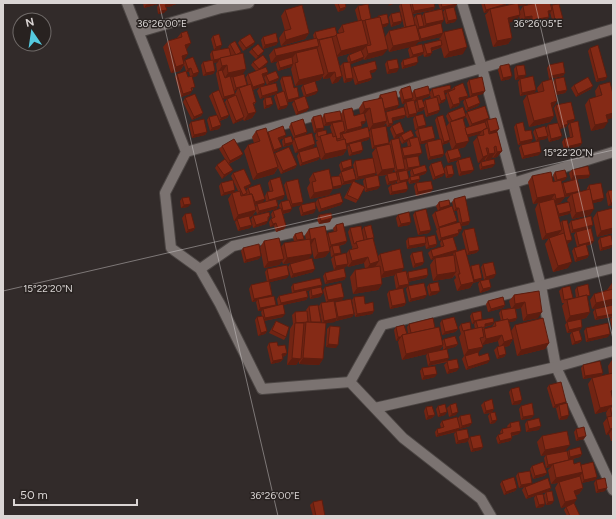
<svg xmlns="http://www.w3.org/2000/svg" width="616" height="519" font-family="Figtree,sans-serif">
	<rect width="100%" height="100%" fill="#322b2a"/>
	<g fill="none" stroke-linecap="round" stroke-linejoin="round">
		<g stroke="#4c4644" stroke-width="12">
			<g id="minor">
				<polyline points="127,3 186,152 165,193 171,248 200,269 220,304 262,389 350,382 403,438 481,499 491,516"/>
				<polyline points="462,3 482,68 541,286 556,367 613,490"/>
				<polyline points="139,32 221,8 249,3"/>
				<polyline points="186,152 482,68 613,29"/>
				<polyline points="200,269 233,246 513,183 613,152"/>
				<polyline points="350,382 382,325 613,268"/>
				<polyline points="375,408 556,367 613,351"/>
			</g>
		</g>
		<use href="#minor" stroke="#7b7371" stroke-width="10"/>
	</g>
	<g fill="#722413" fill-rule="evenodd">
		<polygon points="143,3 161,3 144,8"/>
		<polygon points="162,3 180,3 173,5 172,6 166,7 164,13 158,14 157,7 159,4"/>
		<polygon points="334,3 345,3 346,7 344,10 338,12"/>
		<path d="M401 3 411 4V3H434L435 7 433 10 413 14 414 18 416 15 422 16 424 13 440 9 438 3H457L454 7 455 22 446 24 443 12 445 9 442 10V23L424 27V26L422 28 443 33 444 32 463 54 444 58 441 47 440 48 432 51 430 56 424 57 423 53 422 55 417 57 416 65 402 69 401 63 403 60 410 58 408 50 410 47 414 46 389 52 385 37 389 31 404 27 399 6ZM441 37 439 39 440 40 424 44 423 46H415L418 41V42Z"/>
		<polygon points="481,3 506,3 505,6 509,5 508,3 527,3 525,5 519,6 520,11 523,6 528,5 528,3 550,3 551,6 552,5 560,22 553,24 550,12 544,23 528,26 527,22 521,23 519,16 516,21 509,22 512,38 508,44 493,47 485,15 488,12 484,13"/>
		<polygon points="358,6 371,19 378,17 378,16 387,26 382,28 383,55 364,60 363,58 362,60 350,64 351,70 353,67 375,72 370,73 372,78 369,81 355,85 351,71 353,78 351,81 344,83 340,66 343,63 348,62 347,58 349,55 358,51 337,57 342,76 338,82 332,84 330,78 323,79 323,76 320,80 295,86 291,69 293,64 291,67 278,71 276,64 278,61 271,63 269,55 274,49 314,39 313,35 315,32 337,34 339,33 338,31 342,25 358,21 355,10"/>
		<polygon points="285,10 309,33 305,39 281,46 279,38 284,31 285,31 281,16"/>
		<polygon points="391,14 402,21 400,24 391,27 389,17"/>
		<path d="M181 33 191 43 186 49 188 54 183 61 184 62 185 60 197 76 192 77 193 90H192L190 94 181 97 175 77 177 74 186 71 184 65 180 71 171 73 163 47 168 41 177 38ZM186 72H189L190 76 188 77Z"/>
		<polygon points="213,36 220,49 214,50 211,39"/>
		<polygon points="263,37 278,42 276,45 263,49 261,40"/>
		<polygon points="240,40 255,42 253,45 243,51 238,43"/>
		<path d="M230 44 241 52 240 54 246 69 242 74 247 85H248L246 77 248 74 256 71 251 65 253 62 266 65 259 70 268 72 266 76 263 77 265 83 263 86 253 90 256 102 254 105 256 112 252 118 244 121 243 119 242 120 233 124 225 102 227 99 228 98 223 99 229 115 227 118 220 121 221 125 219 129 210 131 207 120 209 117 217 115 209 96 212 93H220L216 74 217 71 216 64 218 62 213 63 215 71 213 74 203 76 201 65 203 62 211 60 210 54 212 51 229 48 228 47ZM237 90 235 94V95L233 96 235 94 234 91Z"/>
		<polygon points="590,48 607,77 605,80 596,82 588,51"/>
		<polygon points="252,49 262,54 256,59 249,52"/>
		<polygon points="387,61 397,72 387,74 385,64"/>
		<polygon points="549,65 565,73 563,76 549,79 547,68"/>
		<polygon points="500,66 510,79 501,81 498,70"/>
		<polygon points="516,66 524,78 536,90 534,93 520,96 518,82 520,79 515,80 514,69"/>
		<polygon points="266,75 279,78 277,81 267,85 264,78"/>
		<polygon points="282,77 294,88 297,99 304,97 301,88 303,85 316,94 306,97 307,111 296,115 292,104 294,101 288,102 286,108 278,110 274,97 276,94 283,92 280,81"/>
		<polygon points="555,79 567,90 565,93 556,95 557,101 553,107 552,107 554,116 550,122 529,127 523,101 527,95 538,92 537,88 542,82 553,82"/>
		<polygon points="469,80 483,94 477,95 480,103 478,106 466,111 463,102 465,99 474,96 470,97 467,83"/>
		<polygon points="574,85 591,89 576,97 571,88"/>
		<polygon points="599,85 607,120 604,128 591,131 585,105 589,99 596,97 595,91"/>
		<polygon points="260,87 276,94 260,99 257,91"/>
		<path d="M454 87 468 96 466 99 459 101 460 103 458 106 450 109 446 95 447 93H445L446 99 444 102 439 104 438 113 426 117 424 109 422 111 417 112 415 103 417 101 414 102 417 113 415 116 407 118 406 115 404 118 392 121 393 123 391 126 387 127 386 123 383 127 389 143 391 140 401 150 402 148 408 147 407 142 408 141 402 144 399 138 401 136 394 139 390 129 392 126 404 132 402 134 414 136 413 138 417 137 415 132 417 130H415L413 119 415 116 426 125 424 127 435 138 433 141 440 140 435 120 437 117 446 127 449 123 446 116 448 113 466 115 467 112 489 118 488 120 497 132 502 151 497 157 493 158 492 157 491 159 485 161V159L483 161 478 163 473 142 480 134 468 137 465 147 458 149 461 157 458 160 448 163 445 154 447 151 452 150 449 141 448 143 442 145 444 154 442 157 428 160 425 145 427 143 420 144 419 156H418L420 166 419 167 427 171 425 174 419 176 420 179 418 182 409 184 408 180 407 182 406 192 390 195 388 188 391 185 397 183V181L395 183 387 185 385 177 387 175 378 176V189L365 192 364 188 356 203 344 198 352 183 342 185 340 188 333 189 329 195 310 199 307 188 310 183 309 179 313 173 331 178V177L339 176V175L341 172 339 165 341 162 352 166 350 169 356 177 353 165 355 161 373 158 372 153 376 148 372 149 370 137 368 140 361 142V153L349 156 347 147 349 145 346 146 347 149 343 155 321 160 320 157 318 160 300 166 297 156 299 152 320 157 316 142 318 140H316L315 135 317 132 314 133 311 120 313 117 322 118 324 114H341L343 110 354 116 360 114 359 108 363 102 378 99 380 95 397 108 385 111V113L406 114 404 105 406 103 402 104 399 92 401 89 412 93 414 90 430 92 432 89 450 91 452 90H451ZM430 95 431 99 425 100 423 103 422 99 428 97ZM365 114 369 130 371 129 369 132 360 129 362 126V124H364ZM466 117 470 127 466 128 463 119ZM486 121 485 122 475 125ZM331 125 330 127 332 133 327 135 323 130 324 126ZM359 130 343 134 345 132V133ZM374 163 377 176H374L376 173ZM394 169 395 172 391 173ZM411 170 410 172 411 177 409 178 407 171ZM365 178 363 181 364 186 354 182 356 179V180Z"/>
		<polygon points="185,98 203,113 201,116 192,120 183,102"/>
		<polygon points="265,98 270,107 264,109 263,101"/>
		<polygon points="556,105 575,119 573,122 568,123 568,124 566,127 560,129 560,139 549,142 547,136 546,139 536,141 533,132 535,129 546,128 548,125 558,123 554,108"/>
		<polygon points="191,122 207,132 205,135 192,138 189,125"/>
		<polygon points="291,123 307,132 305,135 313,148 295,153 292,143 291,145 283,147 282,141 284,138 293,141 294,139 289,127"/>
		<polygon points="570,123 582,143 580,146 564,150 562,142 564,139 570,137 568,126"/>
		<polygon points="516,124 525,131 531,142 518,145 514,127"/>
		<polygon points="256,131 267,132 268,132 284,138 279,140 279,150 274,152 274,154 275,153 297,165 295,168 281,174 278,168 274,174 253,180 244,151 248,145 254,143 252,137"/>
		<polygon points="521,145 539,155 522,159 519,148"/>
		<polygon points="222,146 240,158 229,164 233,170 230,173 222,179 215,168 217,165 225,159 219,149"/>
		<polygon points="458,160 471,173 459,176 456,163"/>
		<polygon points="481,162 493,167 480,170 479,165"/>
		<polygon points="431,164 443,176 433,180 429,167"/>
		<polygon points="446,166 452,177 446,178 444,169"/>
		<polygon points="572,170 590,175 588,178 571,180 569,173"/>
		<path d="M555 172 565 180 561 181 562 184 563 183 580 191V192L587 190V188L589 185 602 201 593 203 590 215 572 219 570 212 569 214 558 217 560 223 562 221 569 243 567 244 568 268 553 272 545 244 549 238 542 240 535 209 538 203 533 204 528 182 532 176 553 182H555L553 175ZM570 196 567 200 568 202 556 205V206V204L560 203 565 197Z"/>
		<polygon points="233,173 249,187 245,188 246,191 248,188 263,202 255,205 256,207 257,204 266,202 265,196 267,192 270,192 268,183 270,180 283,199 277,200 278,206 276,209 257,214 256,211 252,216 250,217 250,228 238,231 235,222 237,220 234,221 228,199 232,193 221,196 219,186 221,183 234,192 238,191 231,176"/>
		<polygon points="286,182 303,202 301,205 291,207 290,212 283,214 286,226 284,229 276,232 274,226 270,227 269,222 271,219 272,218 271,214 273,211 280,209 279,205 281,202 288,201 284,185"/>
		<polygon points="416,183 431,192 416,196 414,186"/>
		<polygon points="613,190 613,205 608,206 606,194 608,191"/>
		<polygon points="182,198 188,207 181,208 180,201"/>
		<polygon points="318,199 341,205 319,212 315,203"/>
		<path d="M454 199 470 221 468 225 461 226 462 229 460 232H458L459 233 457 236 453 237 457 250V251L470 267 471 266 480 281 473 283 470 288 457 291 454 280 456 278 455 275 452 278 433 281 430 265 434 259 431 260 428 253 431 250 441 247 440 243 441 241H439L436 231 437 230 432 215 435 212 438 211 436 206 439 202 450 205 449 207 456 224 459 223 457 211H454L452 202ZM453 254 452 256 440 258Z"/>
		<polygon points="301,205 314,213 301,216 299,208"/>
		<polygon points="415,212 429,233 418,235 413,215"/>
		<polygon points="597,212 613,233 597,237 593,218"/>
		<polygon points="185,214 195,228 193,231 186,233 182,218"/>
		<polygon points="319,215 330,222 319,224 317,219"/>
		<polygon points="398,215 411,222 409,225 398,227 396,218"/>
		<polygon points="253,216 270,216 266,224 253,228 251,219"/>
		<polygon points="571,221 591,228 592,244 586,246 589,255 587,258 575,262 572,251 574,248 577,247 574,235 576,232 571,233 569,224"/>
		<polygon points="336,225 347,241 345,244 339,246 340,255 346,254 349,250 352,249 352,248 353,246 352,247 348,232 350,228 364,240 362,230 364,227 373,238 378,256 380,254 401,272 407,274 408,272 428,275 426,278 408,282 409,284 407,287 396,289 394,277 395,275 382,278 382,284 378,290 353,294 350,277 355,270 365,269 364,263 348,267 347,265 346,267 334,270 331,259 333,257 331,257 330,249 331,247 329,248 330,251 325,257 314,259 311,245 310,245 308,259 313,272 291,278 288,267 290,264 297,262 283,264 282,261 279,265 264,268 260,247 264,241 281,247 284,243 294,242 293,237 295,234 304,239 303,240 306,240 305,235 309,229 327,235 328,233 334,232 333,228"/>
		<polygon points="464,230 479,250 476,253 467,255 462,234"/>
		<polygon points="427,237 437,244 435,247 426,249 425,244 424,246 407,249 406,241 408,238 425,239"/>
		<polygon points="600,238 611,248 600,251 598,241"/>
		<polygon points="243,248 259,259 244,263 241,251"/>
		<polygon points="412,253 424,262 422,265 413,268 410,256"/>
		<polygon points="483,264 494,278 484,280 481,267"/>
		<polygon points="267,269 287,278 270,282 272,295 272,296 276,305 275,306 278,305 277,299 279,296 292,293 291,287 293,284 322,285 320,287 323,293 320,297 310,299 309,292 310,290 307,291 308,297 306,300 283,305 283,317 264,321 267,331 265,334 258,336 255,320 257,317 262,316 261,312 262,311 258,311 256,302 257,301 252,302 249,289 251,285 267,282 265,272"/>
		<polygon points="325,273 346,277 344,280 325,284 323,276"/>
		<polygon points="480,281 491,287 489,290 480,293 478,284"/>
		<polygon points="612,283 613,283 613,304 592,309 590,300 594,294 607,290"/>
		<polygon points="429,284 437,294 429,296 427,287"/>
		<polygon points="408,286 425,298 409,302 406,289"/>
		<path d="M325 287 342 300 334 301V303L335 302 354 314 352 317 336 321V319L335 322 325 323 323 359 319 365 299 364V361L296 365H287L290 329 293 324 292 315 295 312 306 311V310L309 306H319L321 303 326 302 323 290ZM319 307 322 323H320L321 322Z"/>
		<polygon points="577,287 588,298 587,299 590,312 586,318 581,319 582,327 580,330 579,330 582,340 579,343 572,345 570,335 572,332 567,333 565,325 567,322 566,322 562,306 564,303 562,303 559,291 562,288 573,298 576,298 575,290"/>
		<polygon points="389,291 406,303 404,306 390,309 387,294"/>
		<polygon points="539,291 538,318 523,321 521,308 516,309 517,318 515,321 509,322 511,331 515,325 549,343 545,349 517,356 512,333 513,339 509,346 504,347 506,354 504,357 497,359 494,350 497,347 499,346 498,341 482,345 478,353 479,356 488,363 466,370 462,359 464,356 459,337 461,334 459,327 461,324 471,329 475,329 474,324 475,323 472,324 470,316 472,313 482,319 481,320 494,322 492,325 485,327 483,330 482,330 482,331 484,329 492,327 495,322 501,321 499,313 501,310 511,308 509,301 514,295"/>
		<polygon points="354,297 365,304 374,311 372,314 355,317 352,300"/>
		<polygon points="488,301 505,305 503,308 488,312 486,304"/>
		<polygon points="613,305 613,334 610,319 612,317 595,320 593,312 595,309"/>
		<polygon points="442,320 458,329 455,332 442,335 440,323"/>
		<polygon points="276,321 286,337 284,340 269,333"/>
		<path d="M409 324 435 328 442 341 444 339 458 344 455 347 447 349V361L457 371 447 374 444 365 447 362 428 366 426 356 427 354 402 360 398 342 399 340 396 341 394 330 396 327 407 334H408L407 327ZM443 346V350H439Z"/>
		<polygon points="330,326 336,348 326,347 327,329"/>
		<polygon points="586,328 608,337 586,342 584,331"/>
		<polygon points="269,343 278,346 287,353 285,356 282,357 283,359 280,362 271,364 267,347"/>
		<polygon points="612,360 613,360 613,395 612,395 612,407 613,407 613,441 611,441 609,434 606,435 603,423 607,418 606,413 607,411 595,414 588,384 592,378 609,374 608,366"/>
		<polygon points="583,365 603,373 601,376 583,379 581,368"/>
		<polygon points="422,368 435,377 422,380 420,371"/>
		<polygon points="549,385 565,404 567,419 559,420 556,408 558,407 553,408 547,388"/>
		<polygon points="511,389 520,404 512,405 509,392"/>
		<polygon points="484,402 494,409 492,412 495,423 490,424 488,416 490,413 484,414 481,405"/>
		<polygon points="450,405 456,415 449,417 447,408"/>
		<polygon points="438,406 445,415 438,417 436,409"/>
		<polygon points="521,406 532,418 521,420 519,409"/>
		<polygon points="426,407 435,415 432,418 426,420 424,411"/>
		<polygon points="460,416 470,426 460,429 460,428 458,430 469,438 467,442 456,444 454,434 456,432 436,437 435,432 437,429 441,428 440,424 442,421 457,419"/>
		<polygon points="527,421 539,430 526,432 525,424"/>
		<polygon points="510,423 519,434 512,436 512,438 510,441 498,444 496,438 498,435 501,434 500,432 502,429 508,428 507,426"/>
		<polygon points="576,429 584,439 576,441 574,432"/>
		<polygon points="542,436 565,451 541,456 537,442"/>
		<polygon points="470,437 483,447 480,450 471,452 468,441"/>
		<polygon points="569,450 582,454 580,457 569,460 574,464 581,465 597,477 595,480 582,483 580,476 583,488 579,494 576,495 573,504 580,516 567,516 564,510 566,507 568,506 561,508 555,488 558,483 551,484 548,470 551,467 546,468 544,458 546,455 567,452"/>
		<polygon points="532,466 547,473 544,476 533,479 530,469"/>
		<polygon points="518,473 531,484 551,488 549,491 526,499 522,490 524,487 519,488 516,476"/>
		<polygon points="596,480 605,491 596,493 594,483"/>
		<polygon points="502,481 517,488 515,491 504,495 500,484"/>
		<polygon points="546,492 552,504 546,505 544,495"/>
		<polygon points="536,495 545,504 543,507 536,508 534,498"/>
		<polygon points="313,502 325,516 313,516 310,505"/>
	</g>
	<g fill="#5d1d0f">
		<polygon points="152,3 161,3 144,8 146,5"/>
		<polygon points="174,3 180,3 173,5"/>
		<polygon points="174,3 172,6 163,8 165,5"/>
		<polygon points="390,3 396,3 388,6"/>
		<polygon points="522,3 527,3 525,5 509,8 511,5"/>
		<polygon points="457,4 455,7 440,10 442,7"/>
		<polygon points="506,4 504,7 490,9 488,12 484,13 486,10"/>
		<polygon points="346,7 344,10 338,12 340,9"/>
		<polygon points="435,7 433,10 412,14 414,11"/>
		<polygon points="167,10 164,13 158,14 160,11"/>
		<polygon points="552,10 548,16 548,11"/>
		<polygon points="520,15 516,21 504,24 508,18"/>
		<polygon points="532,16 527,22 521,23 525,17"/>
		<polygon points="549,17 544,23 528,26 532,20"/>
		<polygon points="457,19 455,22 446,24 448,21"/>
		<polygon points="563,19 560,22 553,24 555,20"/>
		<polygon points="444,20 442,23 424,27 426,24"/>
		<polygon points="402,21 400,24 391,27 393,23"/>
		<polygon points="389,23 387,26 379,29 381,25"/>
		<polygon points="424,26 422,29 416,30 419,27"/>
		<polygon points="309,33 305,39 281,46 286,40"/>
		<polygon points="443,33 441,37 418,42 421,39"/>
		<polygon points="512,38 508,44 493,47 497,41"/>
		<polygon points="420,40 415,46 389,52 393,46"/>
		<polygon points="255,42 253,45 243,51 246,48"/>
		<polygon points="278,42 276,45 263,49 265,45"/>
		<polygon points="191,43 187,49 181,51 185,45"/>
		<polygon points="368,44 363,50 336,57 341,51"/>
		<polygon points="222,45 220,49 214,50 216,47"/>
		<polygon points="442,45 440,48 429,51 431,48"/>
		<polygon points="319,46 314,52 296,53 293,57 271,63 276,56"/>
		<polygon points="467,47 463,54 444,58 449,52"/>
		<polygon points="388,49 383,55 364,60 368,54"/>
		<polygon points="264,51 262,54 256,59 258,56"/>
		<polygon points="424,52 422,55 410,58 413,55"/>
		<polygon points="432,53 430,56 424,57 427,54"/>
		<polygon points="188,54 184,60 177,62 182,56"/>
		<polygon points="364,57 362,60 349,65 351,62"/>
		<polygon points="220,58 218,62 212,63 214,60"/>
		<polygon points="268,62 266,65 257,72 259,69"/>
		<polygon points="418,62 416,65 402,69 404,66"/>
		<polygon points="184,64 180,71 171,73 176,67"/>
		<polygon points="293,64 291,67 278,71 280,68"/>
		<polygon points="227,65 223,71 218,72 222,66"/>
		<polygon points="191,68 189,72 186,72 188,69"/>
		<polygon points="399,68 397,72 387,74 389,70"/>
		<polygon points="246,69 242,75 224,79 228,73"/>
		<polygon points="377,69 375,72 368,74 370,71"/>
		<polygon points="215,71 213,74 203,76 206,73"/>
		<polygon points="199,72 197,76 191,78 193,74"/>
		<polygon points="268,72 266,76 260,77 262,74"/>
		<polygon points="335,72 330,78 323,79 328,73"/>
		<polygon points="565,73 563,76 549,79 551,76"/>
		<polygon points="324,74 320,80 295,86 299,80"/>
		<polygon points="526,75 524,78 515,80 518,76"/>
		<polygon points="342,76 338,82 332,84 336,78"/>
		<polygon points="512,76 510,79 501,81 503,78"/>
		<polygon points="607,77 605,80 596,82 598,79"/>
		<polygon points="279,78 277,81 267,85 269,82"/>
		<polygon points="353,78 351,81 344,83 346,79"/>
		<polygon points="372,78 369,81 355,85 358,82"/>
		<polygon points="265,83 263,86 250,91 253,87"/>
		<polygon points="247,85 239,88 237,90 234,91 236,88"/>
		<polygon points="593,86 591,89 576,97 578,94"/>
		<polygon points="451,89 449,92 448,92 447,93 442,94 444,91"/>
		<polygon points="536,90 534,93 520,96 522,93"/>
		<polygon points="567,90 565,93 555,95 557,92"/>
		<polygon points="192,91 190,94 181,97 183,94"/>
		<polygon points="278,91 276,94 260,99 262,96"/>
		<polygon points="318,91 316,94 304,98 306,95"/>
		<polygon points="485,91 483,94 470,97 472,94"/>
		<polygon points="235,94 232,97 222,100 224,97"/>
		<polygon points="430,94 428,97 414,102 416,98"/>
		<polygon points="468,96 466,99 457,102 459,98"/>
		<polygon points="299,97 297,100 286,103 288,100"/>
		<polygon points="413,98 411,101 402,104 404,100"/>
		<polygon points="446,99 444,102 439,104 441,101"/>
		<polygon points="557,101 553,107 546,109 551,103"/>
		<polygon points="460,103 458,106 450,109 453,105"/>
		<polygon points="480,103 478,106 466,111 468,108"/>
		<polygon points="273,104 270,107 264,109 266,106"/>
		<polygon points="288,105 286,108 278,110 280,107"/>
		<polygon points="399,105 397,108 382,112 384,109"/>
		<polygon points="425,107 422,111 417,112 419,109"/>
		<polygon points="309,108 307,111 296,115 298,112"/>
		<polygon points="370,108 365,114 361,115 365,109"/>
		<polygon points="440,110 438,113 426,117 428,114"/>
		<polygon points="256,112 252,118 244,121 248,114"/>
		<polygon points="203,113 201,116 192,120 194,117"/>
		<polygon points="417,113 415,116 407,118 409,115"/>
		<polygon points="613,113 613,118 602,121 606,115"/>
		<polygon points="229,115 227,118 219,121 221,118"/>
		<polygon points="406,115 404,118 389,122 392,118"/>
		<polygon points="466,116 464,119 451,124 452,121"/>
		<polygon points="554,116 550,122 529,127 534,121"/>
		<polygon points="244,117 242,120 233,124 236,121"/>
		<polygon points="489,118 487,121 470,127 472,124"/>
		<polygon points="575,119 573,122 565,124 567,121"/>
		<polygon points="342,120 340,123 332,123 331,125 324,126 326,123"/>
		<polygon points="366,121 364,124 359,125 361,122"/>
		<polygon points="387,121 383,127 369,130 373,124"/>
		<polygon points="608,122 604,128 591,131 595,125"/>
		<polygon points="393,123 391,126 387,127 389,124"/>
		<polygon points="568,124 566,127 559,129 562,126"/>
		<polygon points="221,125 219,129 210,131 212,128"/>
		<polygon points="426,125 424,128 415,130 418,127"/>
		<polygon points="362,126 360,129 345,133 347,130"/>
		<polygon points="324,128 322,131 314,133 316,129"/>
		<polygon points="499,129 497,132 487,135 490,132"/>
		<polygon points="345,131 343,134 338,136 340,133"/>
		<polygon points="482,131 480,134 465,138 467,135"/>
		<polygon points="207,132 205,135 192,138 194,135"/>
		<polygon points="307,132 305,135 293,139 295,136"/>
		<polygon points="404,132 402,135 401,135 401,136 394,139 396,135"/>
		<polygon points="286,135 284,138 276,141 278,138"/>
		<polygon points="414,136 412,139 409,139 408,141 402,144 404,141"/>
		<polygon points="548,136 546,139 536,141 538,138"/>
		<polygon points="562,136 560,139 549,142 551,139"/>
		<polygon points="370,137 368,140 350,145 349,144 349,145 343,147 345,144"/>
		<polygon points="435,138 433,141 418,145 421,142"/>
		<polygon points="533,139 531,142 518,145 520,142"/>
		<polygon points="450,140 448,143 441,145 444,142"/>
		<polygon points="469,141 465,147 452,150 456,144"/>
		<polygon points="293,142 291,145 283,147 285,144"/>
		<polygon points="389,143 387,146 376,147 376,148 372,149 374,146"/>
		<polygon points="582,143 580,146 564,150 566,147"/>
		<polygon points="315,144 313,148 295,153 298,150"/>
		<polygon points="282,147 279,150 272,153 274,150"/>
		<polygon points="347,149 343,155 321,160 325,154"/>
		<polygon points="363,150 361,153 349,156 352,153"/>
		<polygon points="502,151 497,157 493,158 497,152"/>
		<polygon points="541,152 539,155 522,159 524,156"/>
		<polygon points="422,153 419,156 402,160 404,156"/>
		<polygon points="495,153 491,159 485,161 489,154"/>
		<polygon points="243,154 240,158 228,164 230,161"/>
		<polygon points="444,154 442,157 428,160 430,157"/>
		<polygon points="488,155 483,161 478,163 483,157"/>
		<polygon points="320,157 318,160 300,166 302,163"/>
		<polygon points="461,157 458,160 448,163 450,160"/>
		<polygon points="495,164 493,167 480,170 482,167"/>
		<polygon points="297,165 295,168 281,174 283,171"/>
		<polygon points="352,166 350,169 341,172 343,169"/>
		<polygon points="420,166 417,169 412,169 411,170 405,171 408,168"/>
		<polygon points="278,167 274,174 253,180 257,174"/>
		<polygon points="395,168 391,174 377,176 382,170"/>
		<polygon points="405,169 403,172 398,172 397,173 395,173 397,170"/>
		<polygon points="233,170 230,173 222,179 224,175"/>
		<polygon points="474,170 471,173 459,176 461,172"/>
		<polygon points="427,171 425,174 412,178 414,175"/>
		<polygon points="376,173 374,176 356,180 358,177"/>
		<polygon points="445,173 443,176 433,180 435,177"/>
		<polygon points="454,174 452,177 446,178 448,175"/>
		<polygon points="590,175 588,178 571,180 573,176"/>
		<polygon points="567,177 565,180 555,183 557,180"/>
		<polygon points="356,179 354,182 342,185 344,182"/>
		<polygon points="409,179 407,182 398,184 400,181"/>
		<polygon points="420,179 418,182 409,184 411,181"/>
		<polygon points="398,180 395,183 387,185 389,182"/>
		<polygon points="251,184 249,187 242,190 244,187"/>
		<polygon points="342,185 340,188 333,189 329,195 310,199 314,193 333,187"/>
		<polygon points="380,186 378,189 365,192 367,189"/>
		<polygon points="408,189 406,192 390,195 392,192"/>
		<polygon points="433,189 431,192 416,196 418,192"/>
		<polygon points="235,190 233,193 221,196 224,193"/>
		<polygon points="580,191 578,194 572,194 570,196 563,197 566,194"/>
		<polygon points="555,194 551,200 533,204 537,198"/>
		<polygon points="285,195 283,199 267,203 269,200"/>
		<polygon points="565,197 560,203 552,205 556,199"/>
		<polygon points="604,198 602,201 590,204 592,201"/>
		<polygon points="265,199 263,202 251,206 253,203"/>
		<polygon points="303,202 301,205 290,208 292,204"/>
		<polygon points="343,202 341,205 319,212 321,209"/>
		<polygon points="611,203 613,203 613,205 608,206"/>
		<polygon points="191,204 188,207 181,208 184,205"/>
		<polygon points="450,205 448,208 438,211 440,208"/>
		<polygon points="278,206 276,209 257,214 259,211"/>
		<polygon points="456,208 459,208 457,211 454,211"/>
		<polygon points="292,209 290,212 281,214 283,211"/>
		<polygon points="316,209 314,213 301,216 303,213"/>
		<polygon points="594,209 590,215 572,219 576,213"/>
		<polygon points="256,210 252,216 234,221 238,215"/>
		<polygon points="571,211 569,214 556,217 559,214"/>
		<polygon points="332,218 330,222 319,224 321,221"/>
		<polygon points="268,221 266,224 253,228 256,225"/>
		<polygon points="457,221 455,224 439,228 437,230 439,227"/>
		<polygon points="470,221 468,225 460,226 462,223"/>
		<polygon points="411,222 409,225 398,227 401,224"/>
		<polygon points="276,223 274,226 270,227 273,224"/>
		<polygon points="252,225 250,228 238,231 240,228"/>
		<polygon points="593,225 591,228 571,233 573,230"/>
		<polygon points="286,226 284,229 276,232 278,229"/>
		<polygon points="195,228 193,231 186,233 188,230"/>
		<polygon points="613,228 613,233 597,237 601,231"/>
		<polygon points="462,229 460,232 456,233 458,230"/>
		<polygon points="431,230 429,233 418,235 420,232"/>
		<polygon points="562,230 557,236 542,240 546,234"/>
		<polygon points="459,233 457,236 442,240 441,241 439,241 441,238"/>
		<polygon points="315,238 311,245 307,246 311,240"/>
		<polygon points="572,240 569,243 564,244 566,241"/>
		<polygon points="347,241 345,244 332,247 332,246 331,247 329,248 331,245"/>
		<polygon points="594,241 592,244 577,248 579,245"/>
		<polygon points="426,243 424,246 407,249 409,246"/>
		<polygon points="437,244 435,247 426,249 429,246"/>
		<polygon points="613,245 611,248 600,251 602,248"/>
		<polygon points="457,250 455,253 455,252 453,254 431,260 433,257"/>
		<polygon points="479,250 476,253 467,255 469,252"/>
		<polygon points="330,251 325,257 314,259 318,253"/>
		<polygon points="341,253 339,256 334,256 333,257 331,257 334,254"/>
		<polygon points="312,254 308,260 283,264 287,258"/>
		<polygon points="589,255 587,258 575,262 577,258"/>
		<polygon points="261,256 259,259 244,263 246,260"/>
		<polygon points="368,257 364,263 348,267 352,261"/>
		<polygon points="284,259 279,265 264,268 268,262"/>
		<polygon points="379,261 375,267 366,270 370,264"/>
		<polygon points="424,262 422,265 413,268 415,264"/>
		<polygon points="572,262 568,268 553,272 558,266"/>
		<polygon points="348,264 346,267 334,270 336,266"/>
		<polygon points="404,268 400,274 396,273 395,275 380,278 384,272"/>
		<polygon points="315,269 313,272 291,278 293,274"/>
		<polygon points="456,272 452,278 433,281 437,275"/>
		<polygon points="496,274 494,278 484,280 486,277"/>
		<polygon points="289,275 287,278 267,283 269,280"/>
		<polygon points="428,275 426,278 407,282 409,279"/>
		<polygon points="346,277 344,280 325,284 327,281"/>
		<polygon points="482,278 480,281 473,283 470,288 457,291 461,285 473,282 474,280"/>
		<polygon points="382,284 378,290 353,294 357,288"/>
		<polygon points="409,284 407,287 396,289 399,286"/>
		<polygon points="322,285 319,288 292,294 294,291"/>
		<polygon points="491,287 489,290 480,293 483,289"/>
		<polygon points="440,291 437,294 429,296 431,292"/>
		<polygon points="323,293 320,297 310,299 312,296"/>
		<polygon points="272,295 270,298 258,299 257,301 252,302 254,299"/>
		<polygon points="427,295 425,298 409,302 411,299"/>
		<polygon points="308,297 306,300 278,306 281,303"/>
		<polygon points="344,297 342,300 326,303 328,300"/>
		<polygon points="613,299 613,304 592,309 596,303"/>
		<polygon points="525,302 521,308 511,310 515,304"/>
		<polygon points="406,303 404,306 390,309 392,306"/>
		<polygon points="276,305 274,308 263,309 262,311 258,311 260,308"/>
		<polygon points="505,305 503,308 488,312 491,309"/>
		<polygon points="374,311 372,314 355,317 357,314"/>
		<polygon points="542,312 538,318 523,321 527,315"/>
		<polygon points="590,312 586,318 566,322 570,316"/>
		<polygon points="285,314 283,317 263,321 265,318"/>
		<polygon points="354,314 352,317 336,321 338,317"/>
		<polygon points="613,314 613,316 595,320 597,317"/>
		<polygon points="337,318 335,322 322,324 324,321"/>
		<polygon points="517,318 515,321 501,324 503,321"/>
		<polygon points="482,319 480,322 476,321 475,323 472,324 474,321"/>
		<polygon points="494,322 492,325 482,327 485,324"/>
		<polygon points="582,327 580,330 567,333 569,330"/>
		<polygon points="458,329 455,332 442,335 445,332"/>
		<polygon points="267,331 265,334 258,336 261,333"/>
		<polygon points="610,334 608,337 586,342 588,339"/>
		<polygon points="502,335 498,341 482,345 486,339"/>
		<polygon points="398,337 401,337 399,340 396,341"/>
		<polygon points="513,339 509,346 499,348 504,342"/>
		<polygon points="582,340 579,343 572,345 575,342"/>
		<polygon points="549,343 545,349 517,356 521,350"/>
		<polygon points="328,344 338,345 336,348 326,347"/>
		<polygon points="458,344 455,347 444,350 446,347"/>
		<polygon points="443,345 439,351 428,353 427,354 402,360 406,354"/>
		<polygon points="483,347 478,353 464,356 468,350"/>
		<polygon points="287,353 285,356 280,358 282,354"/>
		<polygon points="506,354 504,357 497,359 499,356"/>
		<polygon points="292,358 301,359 296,365 287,365"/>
		<polygon points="303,358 323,359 319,365 299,364"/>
		<polygon points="449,358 447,361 428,366 430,362"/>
		<polygon points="283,359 280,362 271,364 273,361"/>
		<polygon points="490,360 488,363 466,370 468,367"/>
		<polygon points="459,368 457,371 447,374 449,370"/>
		<polygon points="603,373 601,376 583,379 585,376"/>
		<polygon points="437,374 435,377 422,380 424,376"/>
		<polygon points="613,390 613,395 606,397 611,391"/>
		<polygon points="522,400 520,404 512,405 514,402"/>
		<polygon points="566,402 564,405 559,405 558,407 553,408 555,405"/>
		<polygon points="613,405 613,406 610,410 610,407 607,411 595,414 600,408"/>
		<polygon points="494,409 492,412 484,414 486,411"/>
		<polygon points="447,412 445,415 438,417 440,414"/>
		<polygon points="458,412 456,415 449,417 452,414"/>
		<polygon points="435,415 432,418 426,420 428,416"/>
		<polygon points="534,415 532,418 521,420 523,417"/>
		<polygon points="569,415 567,419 559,420 561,417"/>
		<polygon points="497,420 495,423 490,424 492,421"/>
		<polygon points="472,423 470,426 460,429 462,426"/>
		<polygon points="541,426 539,430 526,432 529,429"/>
		<polygon points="460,428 458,431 436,437 438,434"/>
		<polygon points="613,428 609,434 606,435 610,429"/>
		<polygon points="521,431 519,434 509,436 511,433"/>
		<polygon points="586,436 584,439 576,441 578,438"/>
		<polygon points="469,438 467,442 456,444 458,441"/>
		<polygon points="512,438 510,441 498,444 500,441"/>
		<polygon points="570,445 565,451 541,456 545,450"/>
		<polygon points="483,447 480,450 471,452 473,449"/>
		<polygon points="582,454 580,457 568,460 570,457"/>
		<polygon points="553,464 551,467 546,468 548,465"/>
		<polygon points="583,472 578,479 551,484 556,478"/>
		<polygon points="547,473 544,476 533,479 535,476"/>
		<polygon points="597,477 595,480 582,483 584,480"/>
		<polygon points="532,483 530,486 519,488 521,485"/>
		<polygon points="517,488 515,491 504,495 506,492"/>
		<polygon points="551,488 549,491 526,499 528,496"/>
		<polygon points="583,488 579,494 570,497 574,491"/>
		<polygon points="607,488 605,491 596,493 598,490"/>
		<polygon points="577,499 573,505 561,508 565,502"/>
		<polygon points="554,501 552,504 546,505 548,502"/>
		<polygon points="545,504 543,507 536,508 539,505"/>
	</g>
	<g fill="#852a16" stroke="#5d1d0f">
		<polygon points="162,3 173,3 165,5 167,10 160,11 159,4"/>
		<polygon points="338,3 345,3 346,7 340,9"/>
		<polygon points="401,3 410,3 415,25 406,27"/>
		<polygon points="412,3 434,3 435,7 414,11"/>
		<polygon points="441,3 457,3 457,4 442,7"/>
		<polygon points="484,3 506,3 506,4 486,10"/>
		<polygon points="511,3 518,3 511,4"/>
		<polygon points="518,3 520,15 508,18 512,38 497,41 490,9"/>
		<polygon points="537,3 550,3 552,10 548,11 549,17 532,20 532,16 525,17 523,6"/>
		<polygon points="368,4 371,19 362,21 362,20 361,20 358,6"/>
		<polygon points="559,4 563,19 555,20 552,5"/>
		<polygon points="302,5 309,33 286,40 284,31 291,29 285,10"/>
		<polygon points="454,7 457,19 448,21 445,9"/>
		<polygon points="442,9 444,20 426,24 424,13"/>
		<polygon points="400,12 402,21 393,23 391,14"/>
		<polygon points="387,14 389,23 382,25 380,17 378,17 378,16"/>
		<polygon points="421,14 424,26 419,27 416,15"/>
		<polygon points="380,17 388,49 368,54 366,46 371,45 365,20"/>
		<polygon points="362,20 368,44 341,51 336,34 344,32 342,25"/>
		<polygon points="441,23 443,33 421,39 418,29"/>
		<polygon points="416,25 420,40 393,46 389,31"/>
		<polygon points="335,27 337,34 335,36 317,40 315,32"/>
		<polygon points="462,28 467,47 449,52 444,32"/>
		<polygon points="187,31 191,43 185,45 188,54 182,56 184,64 176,67 168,41 182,37 181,33"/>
		<polygon points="276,33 278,42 265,45 263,37"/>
		<polygon points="219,34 222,45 216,47 213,36"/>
		<polygon points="250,34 255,42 246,48 240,40"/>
		<polygon points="332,37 342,76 336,78 335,72 328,73 319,40"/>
		<polygon points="317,38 319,46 276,56 274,49"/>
		<polygon points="441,40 442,45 431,48 432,53 427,54 424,44"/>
		<polygon points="235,41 241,52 236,55 230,44"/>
		<polygon points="258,44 264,51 258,56 252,49"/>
		<polygon points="422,44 424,52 413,55 410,47"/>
		<polygon points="598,45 607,77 598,79 590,48"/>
		<polygon points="229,48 231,56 214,60 212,51"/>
		<polygon points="317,48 324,74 299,80 295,63 298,62 296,53"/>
		<polygon points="361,50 364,57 351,62 349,55"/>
		<polygon points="243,53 246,69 228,73 227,65 222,66 220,58"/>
		<polygon points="263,55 268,62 259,69 253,62"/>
		<polygon points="417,56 418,62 404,66 403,60"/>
		<polygon points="193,57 199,72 193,74 191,68 188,69 185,60"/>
		<polygon points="292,57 293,64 280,68 278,61"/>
		<polygon points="397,59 399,68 389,70 387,61"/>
		<polygon points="213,60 215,71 206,73 203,62"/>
		<polygon points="375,61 377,69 370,71 372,78 358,82 353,67"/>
		<polygon points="350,62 353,78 346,79 343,63"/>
		<polygon points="563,62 565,73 551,76 549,65"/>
		<polygon points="509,64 512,76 503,78 500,66"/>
		<polygon points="524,65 526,75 518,76 516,66"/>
		<polygon points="266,67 268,72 262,74 265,83 253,87 248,74"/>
		<polygon points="222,70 225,78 230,76 235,94 224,97 218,71"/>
		<polygon points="186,71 188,77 192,76 195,87 191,88 192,91 183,94 177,74"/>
		<polygon points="276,71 279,78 269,82 266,75"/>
		<polygon points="244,74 247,85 236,88 233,77"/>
		<polygon points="291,76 294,88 297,87 299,97 288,100 282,77"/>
		<polygon points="533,76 536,90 522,93 520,79"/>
		<polygon points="482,77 485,91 472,94 469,80"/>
		<polygon points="564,77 567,90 557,92 555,79"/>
		<polygon points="588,77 593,86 578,94 574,85"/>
		<polygon points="552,79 557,101 551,103 554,116 534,121 527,95 544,91 542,82"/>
		<polygon points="315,81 318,91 306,95 303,85"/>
		<polygon points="610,82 613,94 613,113 606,115 608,122 595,125 589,99 602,95 599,85"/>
		<polygon points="276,83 278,91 262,96 260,87"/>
		<polygon points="463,83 468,96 459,98 460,103 453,105 448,92 455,89 454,87"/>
		<polygon points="251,84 256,102 253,103 256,112 248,114 239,88"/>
		<polygon points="450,85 451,89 444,91 446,99 441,101 439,95 434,97 432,89"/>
		<polygon points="410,86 413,98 404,100 401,89"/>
		<polygon points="428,86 430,94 416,98 414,90"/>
		<polygon points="219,90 229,115 221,118 212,93"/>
		<polygon points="284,91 288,105 280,107 276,94"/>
		<polygon points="396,91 399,105 384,109 382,98 381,98 380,95"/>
		<polygon points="195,94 203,113 194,117 185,98"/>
		<polygon points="236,95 244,117 236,121 227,99"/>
		<polygon points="477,95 480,103 468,108 465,99"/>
		<polygon points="305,96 309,108 298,112 294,100"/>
		<polygon points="271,97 273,104 266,106 265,98"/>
		<polygon points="437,97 440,110 428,114 425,100"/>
		<polygon points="382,98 387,121 373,124 370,108 365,109 363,102"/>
		<polygon points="422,99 425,107 419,109 417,100"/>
		<polygon points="414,100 417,113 409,115 406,102"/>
		<polygon points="571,102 575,119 567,121 568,124 562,126 556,105"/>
		<polygon points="485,106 489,118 472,124 467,112"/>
		<polygon points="404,107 406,115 392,118 393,123 389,124 386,112"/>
		<polygon points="463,107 466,116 452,121 448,113"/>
		<polygon points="352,108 354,116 364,113 366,121 361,122 362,126 347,130 343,110"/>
		<polygon points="340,111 342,120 326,123 324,114"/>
		<polygon points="423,114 426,125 418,127 415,116"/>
		<polygon points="217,115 221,125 212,128 209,117"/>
		<polygon points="321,115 324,128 316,129 313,117"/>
		<polygon points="443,115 450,140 444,142 437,117"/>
		<polygon points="463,118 469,141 456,144 450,122"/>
		<polygon points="496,118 499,129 490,132 487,120"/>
		<polygon points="204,119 207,132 194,135 191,122"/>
		<polygon points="303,119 307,132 295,136 291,123"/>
		<polygon points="343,121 345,131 340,133 341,138 337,139 332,123"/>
		<polygon points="578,121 582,143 566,147 564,139 573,137 570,123"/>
		<polygon points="400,122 404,132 396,135 392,126"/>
		<polygon points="485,122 487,128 483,130 482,131 467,135 465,128"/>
		<polygon points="523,122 525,131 531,130 533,139 520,142 516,124"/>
		<polygon points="558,123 562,136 551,139 548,125"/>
		<polygon points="283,126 286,135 278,138 282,147 274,150 268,132"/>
		<polygon points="386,126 389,143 374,146 371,129"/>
		<polygon points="432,126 435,138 421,142 418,129"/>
		<polygon points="545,126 548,136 538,138 535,129"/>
		<polygon points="368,127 370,137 346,144 345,139 344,139 342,134"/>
		<polygon points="266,128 278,167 257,174 248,145 260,141 256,131"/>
		<polygon points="488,128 489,134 497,132 502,151 497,152 496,146 494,147 495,153 489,154 488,148 486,148 488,155 483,157 477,136 484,135 483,130"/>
		<polygon points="326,130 327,135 318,137 317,132"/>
		<polygon points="411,130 414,136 404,141 401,135"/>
		<polygon points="312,133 315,144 298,150 294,138"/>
		<polygon points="332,133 333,137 336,136 337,141 345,139 347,149 325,154 320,136"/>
		<polygon points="291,136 293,142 285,144 284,138"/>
		<polygon points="418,137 422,153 404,156 402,148 411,146 409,139"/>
		<polygon points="399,138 405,169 397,170 391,140"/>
		<polygon points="234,139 243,154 230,161 222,146"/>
		<polygon points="441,139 444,154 430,157 427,142"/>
		<polygon points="361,141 363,150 352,153 349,144"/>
		<polygon points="539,141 541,152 524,156 521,145"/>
		<polygon points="390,144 395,168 382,170 376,147"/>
		<polygon points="289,147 297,165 283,171 275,153"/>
		<polygon points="317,147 320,157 302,163 299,152"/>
		<polygon points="458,148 461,157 450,160 447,151"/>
		<polygon points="418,156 420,166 408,168 406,158"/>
		<polygon points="470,157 474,170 461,172 458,160"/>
		<polygon points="373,158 376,173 358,177 355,161"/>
		<polygon points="225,159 233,170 224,175 217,165"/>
		<polygon points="351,159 352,166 343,169 341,162"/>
		<polygon points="494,159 495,164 482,167 481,162"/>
		<polygon points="441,161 445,173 435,177 431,164"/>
		<polygon points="425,165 427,171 414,175 412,169"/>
		<polygon points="452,165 454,174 448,175 446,166"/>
		<polygon points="588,166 590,175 573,176 572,170"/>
		<polygon points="353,168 356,179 344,182 341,172"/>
		<polygon points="244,169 251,184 244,187 247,193 243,195 233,173"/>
		<polygon points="329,169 333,189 314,193 312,182 316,181 313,173"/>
		<polygon points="407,170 409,179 400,181 398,172"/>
		<polygon points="565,170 567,177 557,180 555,172"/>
		<polygon points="396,172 398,180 389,182 387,174"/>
		<polygon points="551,172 553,182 561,180 565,197 556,199 555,194 537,198 532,176"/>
		<polygon points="378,175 380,186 367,189 365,178"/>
		<polygon points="419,175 420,179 411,181 410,177"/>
		<polygon points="340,176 342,185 333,187 331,177"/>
		<polygon points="280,177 285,195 269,200 267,192 273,191 270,180"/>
		<polygon points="298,179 303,202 292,204 286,182"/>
		<polygon points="577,179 580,191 566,194 563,183"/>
		<polygon points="233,180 235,190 224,193 221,183"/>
		<polygon points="353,181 365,187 358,200 347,195"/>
		<polygon points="406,181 408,189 392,192 391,185"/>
		<polygon points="431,181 433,189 418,192 416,183"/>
		<polygon points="601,183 604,198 592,201 589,185"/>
		<polygon points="260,184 265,199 255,202 252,194 250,194 248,188"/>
		<polygon points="590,189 594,209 576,213 572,194"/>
		<polygon points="613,190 613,203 611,203 608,191"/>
		<polygon points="240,191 241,196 252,194 256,210 238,215 232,193"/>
		<polygon points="340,193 343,202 321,209 318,199"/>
		<polygon points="465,196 470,221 462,223 459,208 456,208 454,199"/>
		<polygon points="189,197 191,204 184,205 182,198"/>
		<polygon points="276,199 278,206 259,211 257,204"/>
		<polygon points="554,199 562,230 546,234 539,203"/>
		<polygon points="289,200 292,209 283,211 281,202"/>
		<polygon points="449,200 450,205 440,208 439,202"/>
		<polygon points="315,202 316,209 303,213 301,205"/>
		<polygon points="569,202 571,211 559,214 556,205"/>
		<polygon points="452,206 457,221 439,227 435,212"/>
		<polygon points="281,208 286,226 278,229 276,223 273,224 271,219 275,217 273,211"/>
		<polygon points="613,208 613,228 601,231 597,212"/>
		<polygon points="426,209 431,230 420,232 415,212"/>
		<polygon points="269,212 270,216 268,217 268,221 256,225 253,216"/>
		<polygon points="409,212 411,222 401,224 398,215"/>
		<polygon points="191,213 195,228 188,230 185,214"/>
		<polygon points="331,213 332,218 321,221 319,215"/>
		<polygon points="249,216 252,225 240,228 237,219"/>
		<polygon points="591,216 593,225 573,230 571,221"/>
		<polygon points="567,220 572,240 566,241 562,221"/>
		<polygon points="460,222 462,229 458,230 459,233 441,238 439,228"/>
		<polygon points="343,223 347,241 331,245 328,233 337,231 336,225"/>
		<polygon points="371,225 374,238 367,239 364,227"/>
		<polygon points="325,226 330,251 318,253 315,238 311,240 309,229"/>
		<polygon points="361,226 364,240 356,242 356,243 354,244 350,228"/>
		<polygon points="474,228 479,250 469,252 464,230"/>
		<polygon points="591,228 594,241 579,245 576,232"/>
		<polygon points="302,232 304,239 297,240 295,234"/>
		<polygon points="564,233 572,262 558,266 549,238"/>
		<polygon points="435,235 437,244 429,246 427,237"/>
		<polygon points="611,235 613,245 602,248 600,238"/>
		<polygon points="425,236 426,243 409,246 408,238"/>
		<polygon points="453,237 457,250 433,257 431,250 444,246 442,240"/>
		<polygon points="279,238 284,259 268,262 264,241"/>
		<polygon points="373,238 379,261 370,264 368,257 352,261 349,250 358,248 356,242"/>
		<polygon points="310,239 312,254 287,258 284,243"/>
		<polygon points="259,244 261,256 246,260 243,248"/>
		<polygon points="586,244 589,255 577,258 574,248"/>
		<polygon points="339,245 341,253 334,254 332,246"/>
		<polygon points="400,249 404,268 384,272 380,254"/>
		<polygon points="465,249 474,282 461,285 458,274 460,274 455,252"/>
		<polygon points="422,251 424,262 415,264 412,253"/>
		<polygon points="346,253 348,264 336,266 334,256"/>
		<polygon points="454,255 456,272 437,275 435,258"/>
		<polygon points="312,258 315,269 293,274 290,264"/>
		<polygon points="493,262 496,274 486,277 483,264"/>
		<polygon points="479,264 482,278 474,280 471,266"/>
		<polygon points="287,265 289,275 269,280 267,269"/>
		<polygon points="380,266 382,284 357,288 355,270"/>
		<polygon points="344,268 346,277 327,281 325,273"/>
		<polygon points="427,268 428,275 409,279 408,272"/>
		<polygon points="406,271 409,284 399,286 396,273"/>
		<polygon points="320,278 322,285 294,291 293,284"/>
		<polygon points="489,279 491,287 483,289 480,281"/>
		<polygon points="269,281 272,295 254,299 251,285"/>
		<polygon points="438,282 440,291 431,292 429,284"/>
		<polygon points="341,283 344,297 328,300 325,287"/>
		<polygon points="424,283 427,295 411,299 408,286"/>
		<polygon points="612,283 613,283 613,299 596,303 594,294 613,289"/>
		<polygon points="588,284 590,295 587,296 587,295 579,297 577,287"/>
		<polygon points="570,286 573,298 564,300 562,288"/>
		<polygon points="321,287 323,293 312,296 311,289"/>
		<polygon points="403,288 406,303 392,306 389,291"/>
		<polygon points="306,290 308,297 281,303 279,296"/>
		<polygon points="539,291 542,312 527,315 525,302 515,304 514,295"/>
		<polygon points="587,295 590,312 570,316 567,300"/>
		<polygon points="274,296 276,305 260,308 258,299"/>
		<polygon points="364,296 365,304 373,302 374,311 357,314 354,297"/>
		<polygon points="503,297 505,305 491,309 488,301"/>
		<polygon points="351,299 354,314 338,317 335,302"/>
		<polygon points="334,301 337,318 324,321 321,303"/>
		<polygon points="283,304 285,314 265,318 263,309"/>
		<polygon points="318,305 321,322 311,322 309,306"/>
		<polygon points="613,305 613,314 597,317 595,309"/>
		<polygon points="515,308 517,318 509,320 508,319 503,320 501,310"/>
		<polygon points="307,311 308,322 296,323 295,312"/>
		<polygon points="481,311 482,319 474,321 472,313"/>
		<polygon points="263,316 267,331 261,333 257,317"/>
		<polygon points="454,317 458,329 445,332 442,320"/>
		<polygon points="433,318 435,328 411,333 409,324"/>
		<polygon points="493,318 494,322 485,324 485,327 478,328 476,321"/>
		<polygon points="543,318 549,343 521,350 515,325"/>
		<polygon points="508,319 513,339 504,342 502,335 486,339 484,329 496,326 495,322"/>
		<polygon points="581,319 582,327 569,330 567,322"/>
		<polygon points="276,321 289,327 286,337 272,330"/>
		<polygon points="306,322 326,323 323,359 303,358"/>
		<polygon points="470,322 471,329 463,331 461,324"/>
		<polygon points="295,323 304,323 301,359 292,358"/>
		<polygon points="608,323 610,334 588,339 586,328"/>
		<polygon points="404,325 407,334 402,335 401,337 398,337 396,327"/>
		<polygon points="330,326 340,327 338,345 328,344"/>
		<polygon points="439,327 443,345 406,354 402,335"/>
		<polygon points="482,327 484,337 480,338 483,347 468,350 464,331"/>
		<polygon points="579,330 582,340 575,342 572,332"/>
		<polygon points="455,336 458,344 446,347 444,339"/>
		<polygon points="277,342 278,346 285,345 287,353 282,354 283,359 273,361 269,343"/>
		<polygon points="504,345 506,354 499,356 497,347"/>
		<polygon points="447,349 449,358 430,362 428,353"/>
		<polygon points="478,352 479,356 488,353 490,360 468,367 465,356"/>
		<polygon points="457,359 459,368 449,370 447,361"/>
		<polygon points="600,361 603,373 585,376 583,365"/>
		<polygon points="435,366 437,374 424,376 422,368"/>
		<polygon points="613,373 613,390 611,391 613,401 613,405 600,408 592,378"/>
		<polygon points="561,382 566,402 555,405 549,385"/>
		<polygon points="519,387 522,400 514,402 511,389"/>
		<polygon points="492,399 494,409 486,411 484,402"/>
		<polygon points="456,403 458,412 452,414 450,405"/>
		<polygon points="532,403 534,415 523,417 521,406"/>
		<polygon points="567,403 569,415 561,417 559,405"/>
		<polygon points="445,404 447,412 440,414 438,406"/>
		<polygon points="432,406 435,415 428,416 426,407"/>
		<polygon points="610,407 613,407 613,428 610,429 607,417 612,416"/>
		<polygon points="495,412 497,420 492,421 490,413"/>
		<polygon points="470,414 472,423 462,426 460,416"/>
		<polygon points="457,417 460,428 438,434 437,429 444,427 442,421"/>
		<polygon points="539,418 541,426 529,429 527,421"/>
		<polygon points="519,421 521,431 511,433 512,438 500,441 498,435 503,433 502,429 511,427 510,423"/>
		<polygon points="584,427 586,436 578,438 576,429"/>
		<polygon points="467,429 469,438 458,441 456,431"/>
		<polygon points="567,431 570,445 545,450 542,436"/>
		<polygon points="480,435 483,447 473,449 470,437"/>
		<polygon points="580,447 582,454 570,457 569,450"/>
		<polygon points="567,451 569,460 548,465 546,455"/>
		<polygon points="573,459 574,464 580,462 583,472 556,478 553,464"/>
		<polygon points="543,462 547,473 535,476 532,466"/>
		<polygon points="593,462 597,477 584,480 581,465"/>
		<polygon points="530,471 532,483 521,485 518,473"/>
		<polygon points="580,476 583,488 574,491 577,499 565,502 559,482"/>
		<polygon points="514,477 517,488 506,492 502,481"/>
		<polygon points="548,478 551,488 528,496 525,487"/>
		<polygon points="605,478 607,488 598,490 596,480"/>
		<polygon points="552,491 554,501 548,502 546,492"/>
		<polygon points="543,494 545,504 539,505 536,495"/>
		<polygon points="322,500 325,516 316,516 313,502"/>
		<polygon points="574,503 580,516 570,516 566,507"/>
	</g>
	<path fill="none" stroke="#dad5d4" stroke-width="1" stroke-opacity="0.45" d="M159 3 278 516M535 3 613 339M3 291 613 150"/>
	<g font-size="10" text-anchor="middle" fill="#dad5d4" stroke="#282220" stroke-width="3" stroke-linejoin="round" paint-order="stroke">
		<text x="162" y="27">36°26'00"E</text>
		<text x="538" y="27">36°26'05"E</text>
		<text x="568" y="156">15°22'20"N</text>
		<text x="48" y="292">15°22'20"N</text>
		<text x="275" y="499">36°26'00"E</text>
	</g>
	<rect width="616" height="519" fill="none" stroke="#dad5d4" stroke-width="8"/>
	<g transform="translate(32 32) rotate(347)"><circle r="19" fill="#282220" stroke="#6f6a68"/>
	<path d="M0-3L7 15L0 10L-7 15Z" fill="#55cadf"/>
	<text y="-6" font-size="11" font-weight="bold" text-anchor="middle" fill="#dad5d4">N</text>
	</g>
	<path d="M14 499v6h123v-6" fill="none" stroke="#dad5d4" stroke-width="2"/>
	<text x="20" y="499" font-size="12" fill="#dad5d4" stroke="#282220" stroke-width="3" paint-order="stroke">50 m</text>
</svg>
